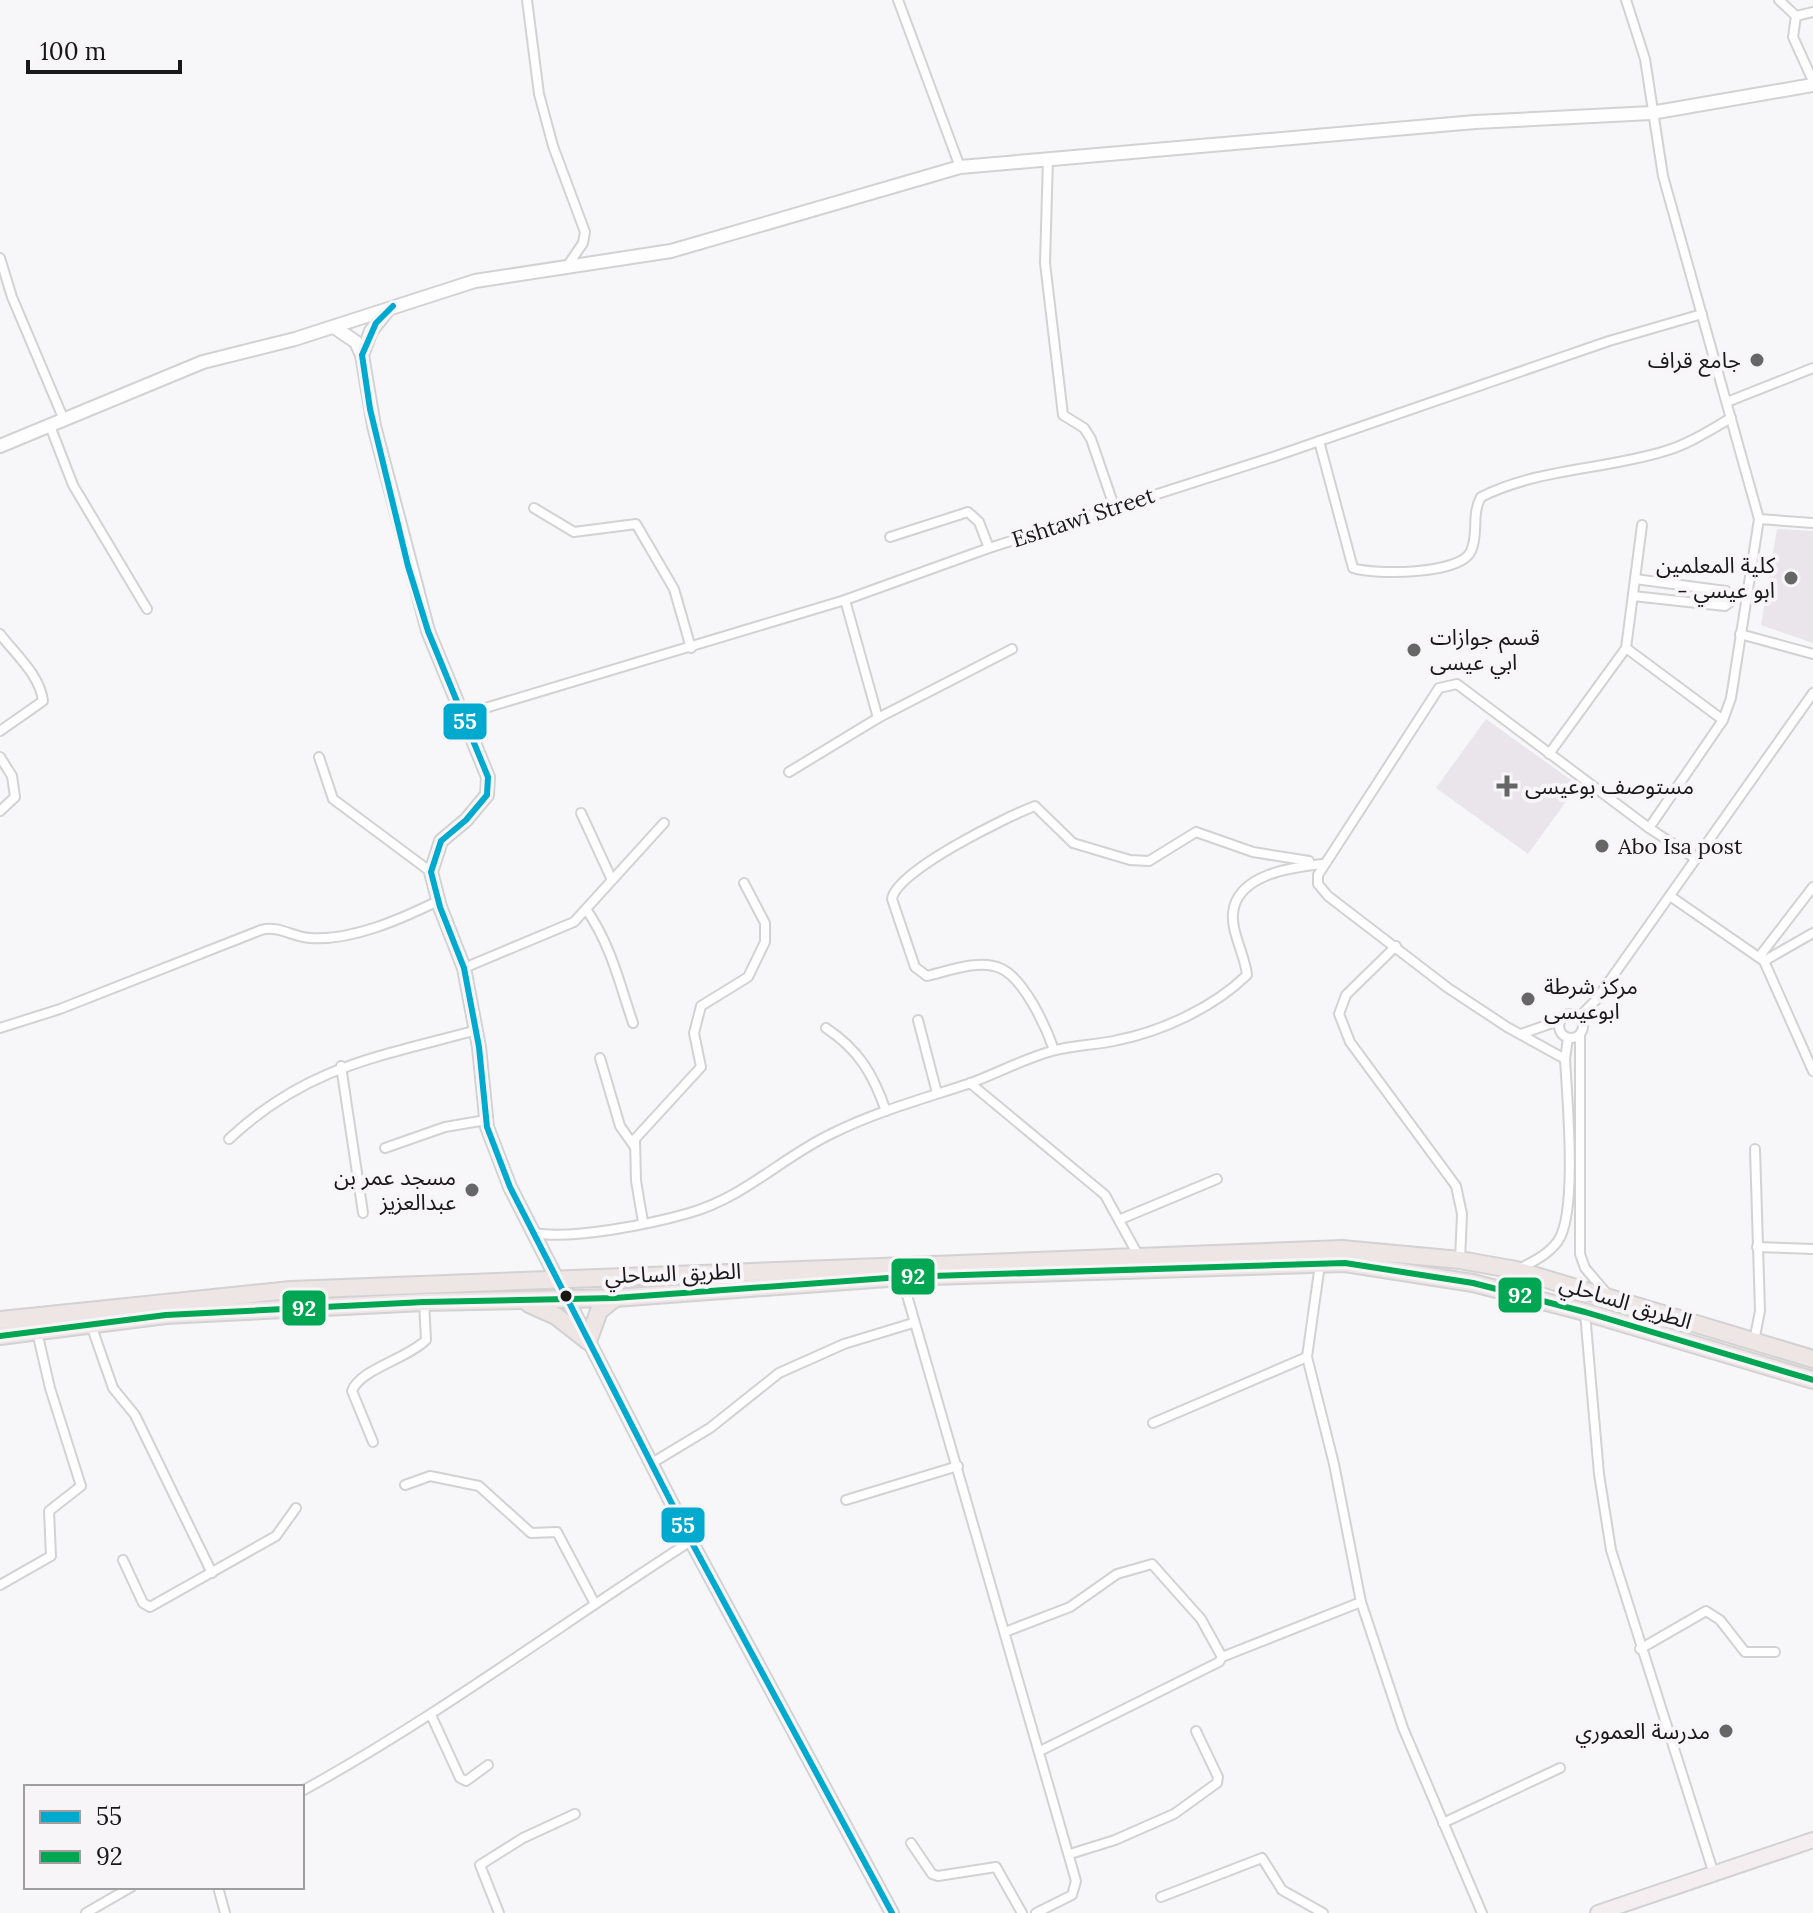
<svg xmlns="http://www.w3.org/2000/svg" width="1813" height="1913" font-family="Lora,'Noto Sans Arabic',serif">
	<rect width="100%" height="100%" fill="#f7f6f8"/>
	<g fill="#e9e5eb">
		<polygon points="1777,529 1813,531 1813,643 1761,625"/>
		<polygon points="1486,719 1578,785 1528,854 1436,788"/>
	</g>
	<g fill="none" stroke-linecap="round" stroke-linejoin="round">
		<g stroke="#d3d2d3" stroke-width="12">
			<g id="street">
				<polyline points="527,0 539,94 553,146 585,232 583,243 568,265"/>
				<polyline points="898,0 960,167"/>
				<polyline points="1626,0 1645,59 1663,176 1759,519 1731,698 1723,720 1649,828 1696,859"/>
				<polyline points="1779,0 1796,16 1793,37 1813,81"/>
				<polyline points="1796,16 1813,12"/>
				<polyline points="1048,158 1045,263 1063,415 1084,428 1091,439 1114,506"/>
				<polyline points="0,258 12,297 64,420"/>
				<polyline points="1727,402 1813,368"/>
				<polyline points="50,426 73,485 147,609"/>
				<path d="M1319 441 1353 568C1374 575 1461 575 1471 551 1479 534 1471 514 1481 497 1539 468 1604 470 1665 451 1689 444 1710 430 1731 418"/>
				<polyline points="534,508 574,532 636,524 674,589 691,648"/>
				<polyline points="1759,519 1813,523"/>
				<polyline points="890,537 968,512 979,522 989,548"/>
				<polyline points="1633,596 1725,606 1729,603 1726,591 1635,579"/>
				<polyline points="845,600 878,718 1012,649"/>
				<path d="M0 634C15 654 40 675 43 701L0 731"/>
				<polyline points="1740,634 1813,654"/>
				<polyline points="1626,648 1723,720"/>
				<polyline points="462,715 845,600 989,548 1273,457 1609,341 1702,314"/>
				<polyline points="1549,754 1626,648 1642,525"/>
				<polyline points="0,757 12,776 15,797 0,811"/>
				<polyline points="319,757 333,799 431,872"/>
				<polyline points="789,772 878,718"/>
				<polyline points="581,813 612,880"/>
				<polyline points="1670,896 1764,961 1813,1071"/>
				<path d="M586 909C611 945 619 982 633 1023"/>
				<polyline points="1396,946 1346,995 1339,1014 1350,1042 1456,1186 1462,1214 1460,1260"/>
				<polyline points="1759,957 1813,887"/>
				<polyline points="1764,961 1813,933"/>
				<polyline points="464,968 574,922 664,823"/>
				<circle cx="1571" cy="1026" r="12"/>
				<polyline points="1579,1017 1596,1000 1813,693"/>
				<polyline points="918,1020 937,1093"/>
				<path d="M0 1028 60 1009 261 930C279 925 292 937 310 938 352 941 401 919 438 901"/>
				<path d="M826 1028C859 1050 873 1074 886 1111"/>
				<polyline points="1521,1034 1561,1020"/>
				<polyline points="1580,1035 1580,1254 1585,1268 1608,1295"/>
				<path d="M1054 1050C1046 1027 1024 978 1000 968 979 959 948 971 927 976L915 967 892 899C896 871 1006 817 1035 806L1073 843 1130 860 1149 861 1196 832 1253 852 1309 861"/>
				<polyline points="600,1058 620,1126 634,1146"/>
				<polyline points="1565,1059 1507,1027 1448,988 1328,896 1318,884 1318,875 1439,688 1457,684 1649,828"/>
				<polyline points="341,1066 363,1213"/>
				<polyline points="970,1083 1105,1195 1138,1255"/>
				<path d="M229 1139C307 1066 378 1057 477 1030"/>
				<polyline points="385,1148 445,1127 486,1120"/>
				<polyline points="1121,1219 1217,1179"/>
				<polyline points="643,1222 636,1181 635,1139 701,1067 694,1033 701,1006 748,977 765,942 765,923 744,883"/>
				<path d="M534 1233C572 1240 651 1224 689 1213 745 1197 781 1158 831 1134 875 1112 922 1099 968 1084 996 1074 1023 1059 1052 1051 1074 1045 1097 1045 1118 1040 1163 1031 1214 1007 1247 975 1245 955 1231 932 1233 913 1237 874 1293 867 1322 864"/>
				<polyline points="1757,1247 1813,1249"/>
				<polyline points="1320,1264 1307,1357 1334,1464 1361,1602 1403,1728 1482,1913"/>
				<path d="M1517 1270C1532 1262 1548 1255 1558 1241 1578 1212 1567 1097 1565 1059L1568 1038"/>
				<polyline points="902,1278 1076,1881 1072,1895 1036,1913"/>
				<polyline points="1585,1313 1599,1474 1611,1550 1713,1871"/>
				<polyline points="91,1325 113,1388 135,1415 212,1573"/>
				<polyline points="1754,1341 1760,1311 1755,1149"/>
				<polyline points="1153,1423 1307,1357"/>
				<path d="M373 1442 352 1391C360 1369 407 1359 426 1340L424 1302"/>
				<polyline points="652,1463 710,1428 779,1373 844,1344 913,1323"/>
				<polyline points="405,1485 430,1476 479,1486 531,1533 557,1532 594,1602"/>
				<polyline points="846,1500 958,1466"/>
				<polyline points="123,1560 143,1603 150,1607 276,1536 296,1508"/>
				<polyline points="0,1585 51,1556 49,1511 81,1486 50,1388 37,1332"/>
				<polyline points="1005,1632 1070,1607 1117,1574 1152,1564 1201,1619 1222,1657"/>
				<polyline points="1640,1649 1706,1611 1720,1620 1745,1652 1775,1652"/>
				<polyline points="431,1715 460,1778 466,1781 488,1765"/>
				<polyline points="1040,1751 1219,1662 1222,1657 1361,1602"/>
				<path d="M302 1791C437 1717 561 1624 691 1541"/>
				<polyline points="1443,1823 1560,1768"/>
				<polyline points="911,1843 932,1874 938,1876 996,1867 1022,1913"/>
				<polyline points="1070,1854 1115,1840 1174,1814 1217,1783 1218,1777 1196,1731"/>
				<polyline points="218,1887 225,1913"/>
				<polyline points="1161,1897 1262,1858 1282,1890 1323,1913"/>
				<polyline points="86,1913 131,1887"/>
				<polyline points="499,1913 480,1865 523,1838 575,1814"/>
			</g>
		</g>
		<g stroke="#d3d2d3" stroke-width="16">
			<g id="secondary">
				<polyline points="387,311 371,331 362,355 374,426 428,631 488,777 487,795 466,820 441,841 431,872 440,907 464,968 479,1047 487,1127 510,1187 691,1541 892,1913"/>
				<polyline points="334,327 356,342 362,355"/>
				<polyline points="0,446 203,362 295,339 475,281 671,251 960,167 1475,122 1651,113 1813,85"/>
			</g>
		</g>
		<g stroke="#d2d2d3" stroke-width="18">
			<polyline id="primary" points="1598,1913 1813,1840"/>
		</g>
		<g stroke="#d2d2d3" stroke-width="20">
			<g id="highway">
				<polyline points="529,1304 556,1316 588,1341"/>
				<polyline points="0,1320 291,1290 1342,1249 1460,1260 1516,1270 1813,1359"/>
				<polyline points="0,1336 166,1315 424,1302 615,1298 901,1277 1345,1263 1473,1283 1585,1312 1813,1380"/>
				<polyline points="588,1341 599,1311 615,1298"/>
			</g>
		</g>
		<use href="#street" stroke="#fefefe" stroke-width="8"/>
		<use href="#secondary" stroke="#fefefe" stroke-width="12"/>
		<use href="#primary" stroke="#f4eef0" stroke-width="14"/>
		<use href="#highway" stroke="#eee5e5" stroke-width="16"/>
		<g stroke="#f8f5f9" stroke-width="12">
			<polyline id="bus-1" points="393,306 376,323 362,355 370,409 408,566 428,631 488,777 487,795 466,820 441,841 431,872 440,907 464,968 479,1047 487,1127 510,1187 691,1541 892,1913"/>
		</g>
		<g stroke="#f8f5f9" stroke-width="12">
			<polyline id="bus-2" points="0,1336 166,1315 424,1302 615,1298 901,1277 1345,1263 1473,1283 1585,1312 1813,1380"/>
		</g>
		<use href="#bus-1" stroke="#00a9ce" stroke-width="6"/>
		<use href="#bus-2" stroke="#00a651" stroke-width="6"/>
	</g>
	<g fill="#666667" stroke="#f8f5f9" stroke-width="3">
		<circle cx="1757" cy="360" r="8"/>
		<circle cx="1791" cy="578" r="8"/>
		<circle cx="1414" cy="650" r="8"/>
		<path d="M1503 774h8v8h8v8h-8v8h-8v-8h-8v-8h8z"/>
		<circle cx="1602" cy="846" r="8"/>
		<circle cx="1528" cy="999" r="8"/>
		<circle cx="472" cy="1190" r="8"/>
		<circle cx="1726" cy="1731" r="8"/>
	</g>
	<circle fill="#181819" stroke="#f8f5f9" stroke-width="3" cx="566" cy="1296" r="7"/>
	<g text-anchor="middle" dominant-baseline="central" stroke-width="8" stroke-linejoin="round" paint-order="stroke">
		<g font-size="22" fill="#181819" stroke="#f8f5f9" text-anchor="end">
			<text x="1741" y="360">جامع قراف</text>
			<text x="1775" y="565">كلية المعلمين<tspan x="1775" dy="25">- ابو عيسي</tspan></text>
			<text x="1430" y="637" text-anchor="start">قسم جوازات<tspan x="1430" dy="25">ابي عيسى</tspan></text>
			<text x="1525" y="786" text-anchor="start">مستوصف بوعيسى</text>
			<text x="1618" y="846" text-anchor="start">Abo Isa post</text>
			<text x="1544" y="986" text-anchor="start">مركز شرطة<tspan x="1544" dy="25">ابوعيسى</tspan></text>
			<text x="456" y="1177">مسجد عمر بن<tspan x="456" dy="25">عبدالعزيز</tspan></text>
			<text x="1710" y="1731">مدرسة العموري</text>
		</g>
		<g font-size="22" fill="#181819" stroke="#f8f5f9">
			<text transform="translate(1083 517) rotate(-18)">Eshtawi Street</text>
			<text transform="translate(673 1273) rotate(-2)">الطريق الساحلي</text>
			<text transform="translate(1626 1302) rotate(17)">الطريق الساحلي</text>
		</g>
	</g>
	<g stroke="#f8f5f9" stroke-width="3">
		<rect x="442" y="702" width="46" height="39" rx="8" fill="#00a9ce"/>
		<rect x="890" y="1257" width="46" height="39" rx="8" fill="#00a651"/>
		<rect x="1497" y="1276" width="46" height="38" rx="8" fill="#00a651"/>
		<rect x="281" y="1289" width="46" height="38" rx="8" fill="#00a651"/>
		<rect x="660" y="1506" width="46" height="38" rx="8" fill="#00a9ce"/>
	</g>
	<g font-size="22" text-anchor="middle" font-weight="bold" fill="#fff">
		<text x="465" y="729">55</text>
		<text x="913" y="1284">92</text>
		<text x="1520" y="1303">92</text>
		<text x="304" y="1316">92</text>
		<text x="683" y="1533">55</text>
	</g>
	<rect x="24" y="1785" width="280" height="104" fill="#f8f5f9" stroke="#9e9d9f" stroke-width="2"/>
	<rect x="40" y="1811" width="40" height="12" fill="#00a9ce" stroke="#9e9d9f" stroke-width="2"/>
	<text x="96" y="1825" font-size="24" fill="#181819">55</text>
	<rect x="40" y="1851" width="40" height="12" fill="#00a651" stroke="#9e9d9f" stroke-width="2"/>
	<text x="96" y="1865" font-size="24" fill="#181819">92</text>
	<path d="M28 60v12h152v-12" fill="none" stroke="#181819" stroke-width="4"/>
	<text x="40" y="60" font-size="24" fill="#181819" stroke="#f8f5f9" stroke-width="6" paint-order="stroke">100 m</text>
</svg>
